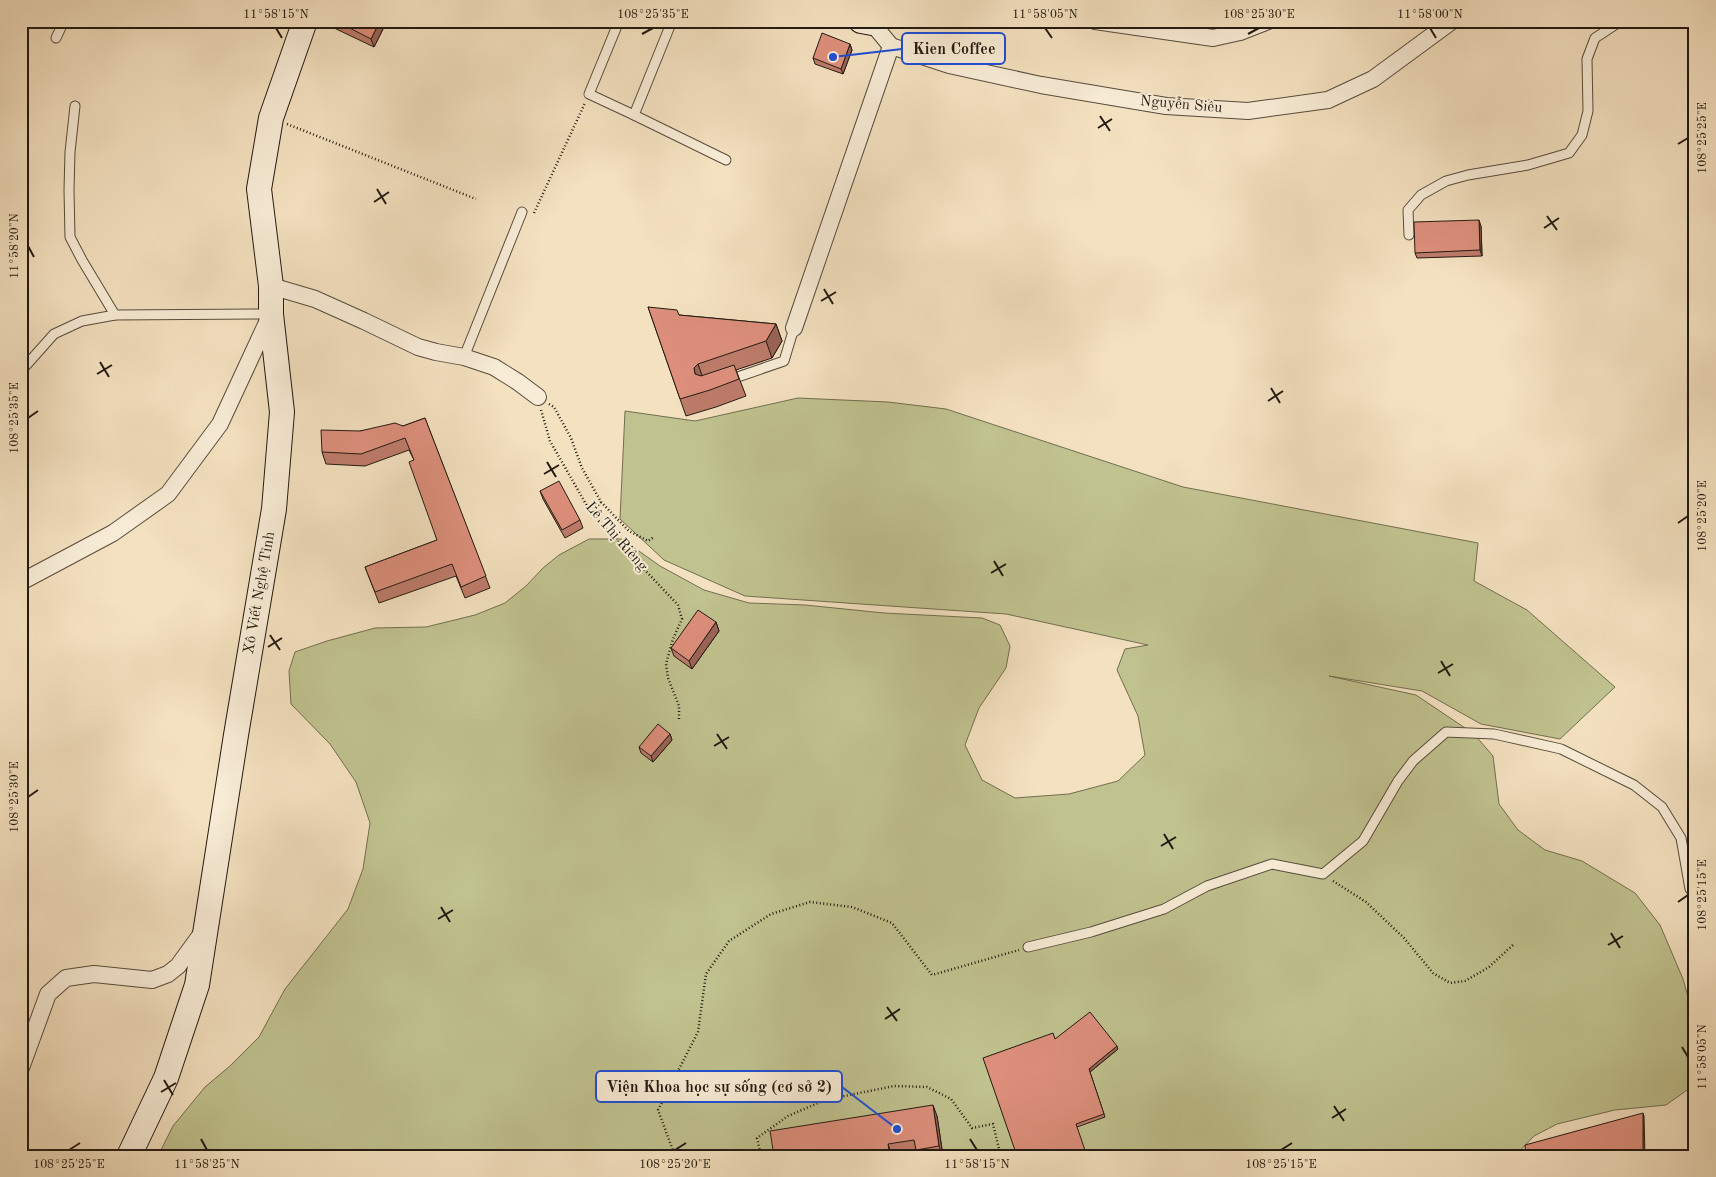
<svg xmlns="http://www.w3.org/2000/svg" width="1716" height="1177" font-family="'Old Standard TT',serif">
	<rect width="100%" height="100%" fill="#f4e1c0"/>
	<filter id="stains"><feTurbulence type="fractalNoise" baseFrequency=".004" numOctaves="4"/><feColorMatrix values="0 0 0 0 .2 0 0 0 0 .09 0 0 0 0 .02 0 0 0 .5 -.17"/></filter>
	<radialGradient id="worn" r=".72"><stop offset=".6" stop-color="#630" stop-opacity="0"/><stop offset="1" stop-color="#630" stop-opacity=".3"/></radialGradient>
	<polygon fill="#c0c28f" stroke="#726e50" points="798,398 888,402 946,409 1183,487 1478,543 1474,581 1527,610 1615,687 1560,739 1481,724 1422,691 1329,676 1416,695 1474,734 1493,756 1499,804 1518,830 1545,850 1582,861 1635,893 1660,925 1683,979 1695,1022 1695,1065 1690,1088 1666,1105 1615,1110 1557,1124 1534,1136 1515,1156 158,1156 173,1126 205,1087 230,1066 259,1037 285,989 348,909 363,869 370,823 356,782 330,744 291,704 289,671 295,652 327,641 375,628 426,627 475,615 505,603 526,586 543,568 559,555 589,539 622,539 660,566 704,590 749,603 805,605 884,613 982,618 1000,625 1010,646 1006,668 979,708 965,745 982,780 1015,798 1069,794 1118,781 1145,755 1138,716 1117,670 1125,649 1148,645 1006,614 745,596 664,560 620,519 625,411 695,421"/>
	<g fill="none" stroke-linecap="round" stroke-linejoin="round">
		<g stroke="#574c3d" stroke-width="11">
			<g id="lane">
				<polyline points="619,21 589,94 634,115 672,21"/>
				<polyline points="56,38 64,21"/>
				<polyline points="75,106 70,152 69,190 70,237 82,260 115,315"/>
				<polyline points="634,115 726,160"/>
				<polyline points="1409,235 1408,210 1421,195 1446,181 1468,175 1528,165 1569,153 1582,135 1588,111 1587,59 1595,38 1621,21"/>
				<polyline points="464,357 522,212"/>
				<polyline points="21,371 54,334 82,321 115,315 271,314"/>
				<polyline points="729,380 784,361 794,328"/>
				<polyline points="1028,947 1091,932 1164,909 1207,886 1272,864 1323,874 1363,841 1398,781 1413,761 1446,732 1494,734 1561,749 1634,785 1662,807 1681,838 1690,889 1695,893"/>
			</g>
		</g>
		<g stroke="#574c3d" stroke-width="18">
			<g id="street">
				<polyline points="1095,21 1213,38 1240,32 1268,21"/>
				<polyline points="872,23 891,46"/>
				<polyline points="891,46 949,65 1041,85 1166,106 1248,111 1328,100 1373,79 1452,21"/>
				<polyline points="271,286 315,299 364,321 418,347 436,352 464,357 494,367 518,382 538,397"/>
				<polyline points="794,328 891,46"/>
				<polyline points="21,582 113,533 168,494 220,424 270,316"/>
				<polyline points="21,1068 48,994 66,978 94,974 152,980 168,974 178,966 202,933"/>
			</g>
		</g>
		<g stroke="#231a11" stroke-width="26">
			<g id="secondary">
				<polyline points="861,21 872,23 876,21"/>
				<polyline points="129,1156 166,1078 197,985 236,735 274,509 282,412 271,314 271,286 259,189 271,118 305,21"/>
			</g>
		</g>
		<g stroke="#231a11" stroke-width="2.5" stroke-dasharray="1 2.5" stroke-linecap="butt">
			<polyline points="287,124 476,199"/>
			<polyline points="534,213 585,103"/>
			<polyline points="549,404 554,407 571,438 582,468 601,502 629,531 648,541 654,537"/>
			<polyline points="541,410 550,441 591,513 678,605 682,619 673,639 666,664 668,678 679,706 679,721"/>
			<polyline points="591,513 601,502"/>
			<polyline points="1333,881 1366,902 1404,938 1433,973 1450,983 1465,981 1489,967 1514,944"/>
			<polyline points="675,1156 658,1110 698,1032 706,974 729,941 771,914 810,902 852,907 892,923 932,975 1019,950"/>
			<polyline points="761,1156 757,1138 788,1116 825,1100 894,1086 927,1087 951,1099 972,1128 993,1124 999,1149 999,1156"/>
		</g>
		<use href="#lane" stroke="#f8ecd6" stroke-width="9"/>
		<use href="#street" stroke="#f8ecd6" stroke-width="16"/>
		<use href="#secondary" stroke="#f8ecd6" stroke-width="24"/>
	</g>
	<g fill="#be7b6b" stroke="#231a11">
		<polygon points="330,21 380,21 383,29 374,47 332,27"/>
		<polygon points="850,44 852,50 843,74 815,64 813,58"/>
		<polygon points="1481,226 1482,256 1417,258 1415,253"/>
		<polygon points="648,307 679,315 776,324 782,341 772,358 736,370 746,396 716,407 686,416"/>
		<polygon points="425,418 490,588 465,598 456,576 379,603 365,567 437,540 414,460 409,450 365,466 326,464 322,452 360,431 403,426"/>
		<polygon points="540,491 580,520 583,528 565,538 543,499"/>
		<polygon points="716,622 719,631 692,669 674,656 671,648"/>
		<polygon points="670,734 672,740 653,762 641,753 639,747"/>
		<polygon points="1055,1039 1118,1049 1090,1072 1105,1117 1077,1127 1017,1156"/>
		<polygon points="937,1116 943,1156 918,1156 916,1151 892,1155 892,1156 774,1156"/>
	</g>
	<g fill="#9b6457" stroke="#231a11">
		<polygon points="380,21 383,29 374,47 371,39"/>
		<polygon points="850,44 852,50 843,74 841,69"/>
		<polygon points="1479,220 1481,226 1482,256 1480,250"/>
		<polygon points="776,324 782,341 772,358 766,341"/>
		<polygon points="698,364 704,381 695,374 694,368"/>
		<polygon points="716,622 719,631 692,669 689,661"/>
		<polygon points="670,734 672,740 653,762 651,756"/>
		<polygon points="1117,1046 1118,1049 1090,1072 1089,1069"/>
		<polygon points="933,1105 937,1116 943,1156 939,1146"/>
		<polygon points="1643,1113 1644,1116 1645,1156 1643,1156"/>
		<polygon points="888,1144 892,1156 890,1156"/>
	</g>
	<g fill="#dd8f7c" stroke="#231a11">
		<polygon points="336,21 380,21 371,39"/>
		<polygon points="822,33 850,44 841,69 813,58"/>
		<polygon points="1479,220 1480,250 1415,253 1414,222"/>
		<polygon points="648,307 677,310 679,315 776,324 766,341 698,364 694,368 695,374 701,376 734,365 739,379 710,390 680,399"/>
		<polygon points="425,418 486,576 461,587 452,564 375,592 365,567 437,540 409,462 414,460 405,438 361,454 322,452 321,430 360,431 395,423 403,426"/>
		<polygon points="559,481 580,520 562,530 540,491"/>
		<polygon points="698,610 716,622 689,661 671,648"/>
		<polygon points="658,724 670,734 651,756 639,747"/>
		<polygon points="1090,1012 1117,1046 1089,1069 1104,1114 1076,1124 1087,1156 1017,1156 983,1058 1053,1033 1055,1039"/>
		<polygon points="933,1105 939,1146 916,1150 914,1140 888,1144 890,1156 833,1156 833,1153 815,1156 774,1156 770,1131"/>
		<polygon points="1643,1113 1643,1156 1526,1156 1525,1145"/>
	</g>
	<path fill="none" stroke="#231a11" stroke-width="2" d="M276 28 282 38M1045 28 1052 38M1430 28 1436 38M642 34 653 28M1248 34 1259 28M1100 116 1110 131M1098 128 1112 119M1678 144 1688 138M377 189 386 204M374 202 389 192M1547 216 1557 230M1544 228 1559 218M28 246 34 257M824 289 833 304M821 301 836 292M100 362 109 377M97 374 112 365M1271 388 1280 403M1268 401 1283 391M28 418 38 411M547 462 556 477M544 474 559 465M1678 523 1688 516M994 561 1003 576M991 573 1006 564M270 635 280 650M268 647 282 638M1441 661 1450 676M1438 673 1453 664M717 734 727 749M714 746 729 737M28 797 38 790M1164 834 1173 849M1161 846 1176 837M1678 902 1688 895M441 907 450 922M438 919 453 910M1611 933 1620 948M1608 945 1623 936M887 1007 897 1021M885 1019 900 1009M1682 1047 1688 1057M164 1080 173 1095M161 1092 176 1083M1334 1106 1344 1121M1332 1118 1346 1109M201 1139 207 1150M970 1139 977 1150M69 1150 80 1143M675 1150 686 1143M1281 1150 1292 1143"/>
	<g text-anchor="middle" dominant-baseline="central" stroke-width="4" stroke-linejoin="round" paint-order="stroke">
		<g font-size="15" fill="#231a11" stroke="#f8ecd6">
			<text transform="translate(1181 105) rotate(5)">Nguyễn Siêu</text>
			<text transform="translate(616 537) rotate(49)">Lê Thị Riêng</text>
			<text transform="translate(260 593) rotate(-80)">Xô Viết Nghệ Tỉnh</text>
		</g>
	</g>
	<path fill="none" stroke="#1d4ed8" stroke-width="2" d="M833 57L902 49M897 1129L842 1087"/>
	<g fill="#1d4ed8" stroke="#f8ecd6" stroke-width="2">
		<circle cx="833" cy="57" r="5"/>
		<circle cx="897" cy="1129" r="5"/>
	</g>
	<g fill="#f8ecd6" stroke="#1d4ed8" stroke-width="2">
		<rect x="902" y="33" width="103" height="31" rx="5"/>
		<rect x="596" y="1071" width="246" height="31" rx="5"/>
	</g>
	<g font-size="16" text-anchor="middle" font-weight="bold" fill="#231a11">
		<text x="954" y="54">Kien Coffee</text>
		<text x="719" y="1092">Viện Khoa học sự sống (cơ sở 2)</text>
	</g>
	<rect width="1716" height="1177" fill="none" stroke="#f4e1c0" stroke-width="55"/>
	<rect x="28" y="28" width="1660" height="1122" fill="none" stroke="#231a11" stroke-width="2"/>
	<g font-size="12" text-anchor="middle" fill="#231a11">
		<text x="276" y="18">11°58'15"N</text>
		<text x="653" y="18">108°25'35"E</text>
		<text x="1045" y="18">11°58'05"N</text>
		<text x="1259" y="18">108°25'30"E</text>
		<text x="1430" y="18">11°58'00"N</text>
		<text transform="translate(1702 138) rotate(-90)" y="4">108°25'25"E</text>
		<text transform="translate(14 246) rotate(-90)" y="4">11°58'20"N</text>
		<text transform="translate(14 418) rotate(-90)" y="4">108°25'35"E</text>
		<text transform="translate(1702 516) rotate(-90)" y="4">108°25'20"E</text>
		<text transform="translate(14 797) rotate(-90)" y="4">108°25'30"E</text>
		<text transform="translate(1702 895) rotate(-90)" y="4">108°25'15"E</text>
		<text transform="translate(1702 1057) rotate(-90)" y="4">11°58'05"N</text>
		<text x="69" y="1168">108°25'25"E</text>
		<text x="207" y="1168">11°58'25"N</text>
		<text x="675" y="1168">108°25'20"E</text>
		<text x="977" y="1168">11°58'15"N</text>
		<text x="1281" y="1168">108°25'15"E</text>
	</g>
	<rect width="100%" height="100%" filter="url(#stains)"/>
	<rect width="100%" height="100%" fill="url(#worn)"/>
</svg>
